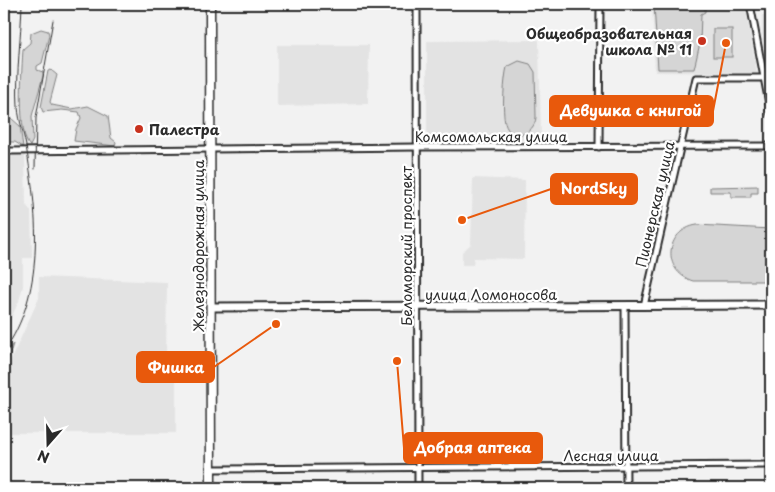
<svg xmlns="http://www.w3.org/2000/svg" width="775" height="492" font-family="'Playpen Sans',sans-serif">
	<rect width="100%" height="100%" fill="#f2f2f2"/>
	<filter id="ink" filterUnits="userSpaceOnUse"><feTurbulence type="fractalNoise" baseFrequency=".02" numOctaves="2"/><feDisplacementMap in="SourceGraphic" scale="10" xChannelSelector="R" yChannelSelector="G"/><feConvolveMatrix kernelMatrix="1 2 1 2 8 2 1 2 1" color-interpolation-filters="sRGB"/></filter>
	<g filter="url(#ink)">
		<g fill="#e3e3e3">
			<polygon points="652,4 745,4 757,73 655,72"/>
			<polygon points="762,15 771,15 771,72 762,34"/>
			<polygon points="539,40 541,140 427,140 427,41"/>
			<polygon points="277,45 369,45 368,104 277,106"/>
			<polygon points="4,155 25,155 26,205 31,211 32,258 23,258 23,286 19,301 4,333"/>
			<polygon points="473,178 525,180 524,259 474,258 473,265 462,265 462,252 471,244"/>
			<polygon points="39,277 167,282 166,361 176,362 176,433 9,433 8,366 39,298"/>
		</g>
		<g fill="#d5d5d5" stroke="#808080">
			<polygon points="654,4 705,4 705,12 701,14 700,43 694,69 658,69"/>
			<path d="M41 29 48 31 49 35 42 63 37 66V70L43 72V76L32 116 33 140 30 146C17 135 22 67 23 49L30 43 31 33Z"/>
			<rect x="713" y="29" width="19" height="28"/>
			<path d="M519 61 530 64 535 72 536 117C535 135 510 143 505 123 502 111 504 78 507 67Z"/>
			<polygon points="51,70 57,75 50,102 52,105 72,109 88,106 108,116 111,138 116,142 115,146 74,141 76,129 81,118 79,112 62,110 43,112 41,107 48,71"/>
			<polygon points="11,118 20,126 23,147 15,142 6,142 4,124"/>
			<polygon points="758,186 758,193 751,193 751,197 731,197 731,192 710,192 710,187"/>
			<path d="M697 225 771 229V281H693C661 271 665 230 697 225Z"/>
			<polygon points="13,344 6,367 7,431 4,432 4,355"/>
		</g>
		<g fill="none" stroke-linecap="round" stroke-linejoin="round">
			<g stroke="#2b2b2b" stroke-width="9">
				<g id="minor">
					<polyline points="417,4 418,488"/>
					<polyline points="750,4 771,114"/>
					<polyline points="599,147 600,4"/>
					<polyline points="11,151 417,147 771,146"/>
					<polyline points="644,306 696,78 761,78"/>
					<polyline points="625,307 626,488"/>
					<polyline points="211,469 771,465"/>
				</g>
			</g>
			<g stroke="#2b2b2b" stroke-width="11">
				<polyline id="tertiary" points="211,307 771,305"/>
			</g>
			<g stroke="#2b2b2b" stroke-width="11">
				<polyline id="secondary" points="210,4 211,488"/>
			</g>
			<use href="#minor" stroke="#fff" stroke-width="5"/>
			<use href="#tertiary" stroke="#fff" stroke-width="7"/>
			<use href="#secondary" stroke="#fff" stroke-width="8"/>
			<g stroke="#2b2b2b" stroke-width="1">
				<polyline points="35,169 36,118 53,20"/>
				<path d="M4 351C45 294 38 217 27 152 25 137 19 122 18 107 16 73 21 38 22 4"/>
			</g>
		</g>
	</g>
	<g fill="#c8321e" stroke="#fff" stroke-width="2">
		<circle cx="702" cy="41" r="5"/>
		<circle cx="139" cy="129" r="5"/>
	</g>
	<g text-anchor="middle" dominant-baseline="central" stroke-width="4.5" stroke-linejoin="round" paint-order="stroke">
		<g font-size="14" font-weight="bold" fill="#2b2b2b" stroke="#fff" text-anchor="end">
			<text x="692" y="33">Общеобразовательная<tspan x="692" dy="16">школа № 11</tspan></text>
			<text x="149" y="129" text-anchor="start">Палестра</text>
		</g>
		<g font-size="14" fill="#2b2b2b" stroke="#fff">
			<text x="491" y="136">Комсомольская улица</text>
			<text transform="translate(655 204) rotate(-77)">Пионерская улица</text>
			<text transform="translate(198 246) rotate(-90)">Железнодорожная улица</text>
			<text transform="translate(406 246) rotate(-90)">Беломорский проспект</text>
			<text x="491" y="294">улица Ломоносова</text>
			<text x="611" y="455">Лесная улица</text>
		</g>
	</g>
	<path fill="none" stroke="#e8590c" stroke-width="2" d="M726 43L713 111M462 220L551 189M276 324L214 367M397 361L404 448"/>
	<g fill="#e8590c" stroke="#fff" stroke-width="2">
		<circle cx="726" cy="43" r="5"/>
		<circle cx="462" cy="220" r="5"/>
		<circle cx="276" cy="324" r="5"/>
		<circle cx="397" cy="361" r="5"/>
	</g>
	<g fill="#e8590c" stroke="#e8590c" stroke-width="2">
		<rect x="550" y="96" width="163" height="30" rx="5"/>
		<rect x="551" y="174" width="86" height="30" rx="5"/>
		<rect x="137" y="352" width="77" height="30" rx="5"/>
		<rect x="404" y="433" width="138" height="30" rx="5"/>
	</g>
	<g font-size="15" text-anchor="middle" font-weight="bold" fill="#fff">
		<text x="631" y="116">Девушка с книгой</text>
		<text x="594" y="194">NordSky</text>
		<text x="176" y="373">Фишка</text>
		<text x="473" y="453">Добрая аптека</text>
	</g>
	<rect width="775" height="492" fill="none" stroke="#fff" stroke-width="20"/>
	<rect x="10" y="10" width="755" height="472" fill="none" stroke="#2b2b2b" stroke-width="2" filter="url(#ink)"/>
	<g transform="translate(48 444) rotate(200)" stroke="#ffffff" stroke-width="4" paint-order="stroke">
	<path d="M0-4L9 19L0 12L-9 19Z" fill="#2b2b2b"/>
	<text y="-8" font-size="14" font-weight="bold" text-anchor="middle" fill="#2b2b2b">N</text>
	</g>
</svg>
